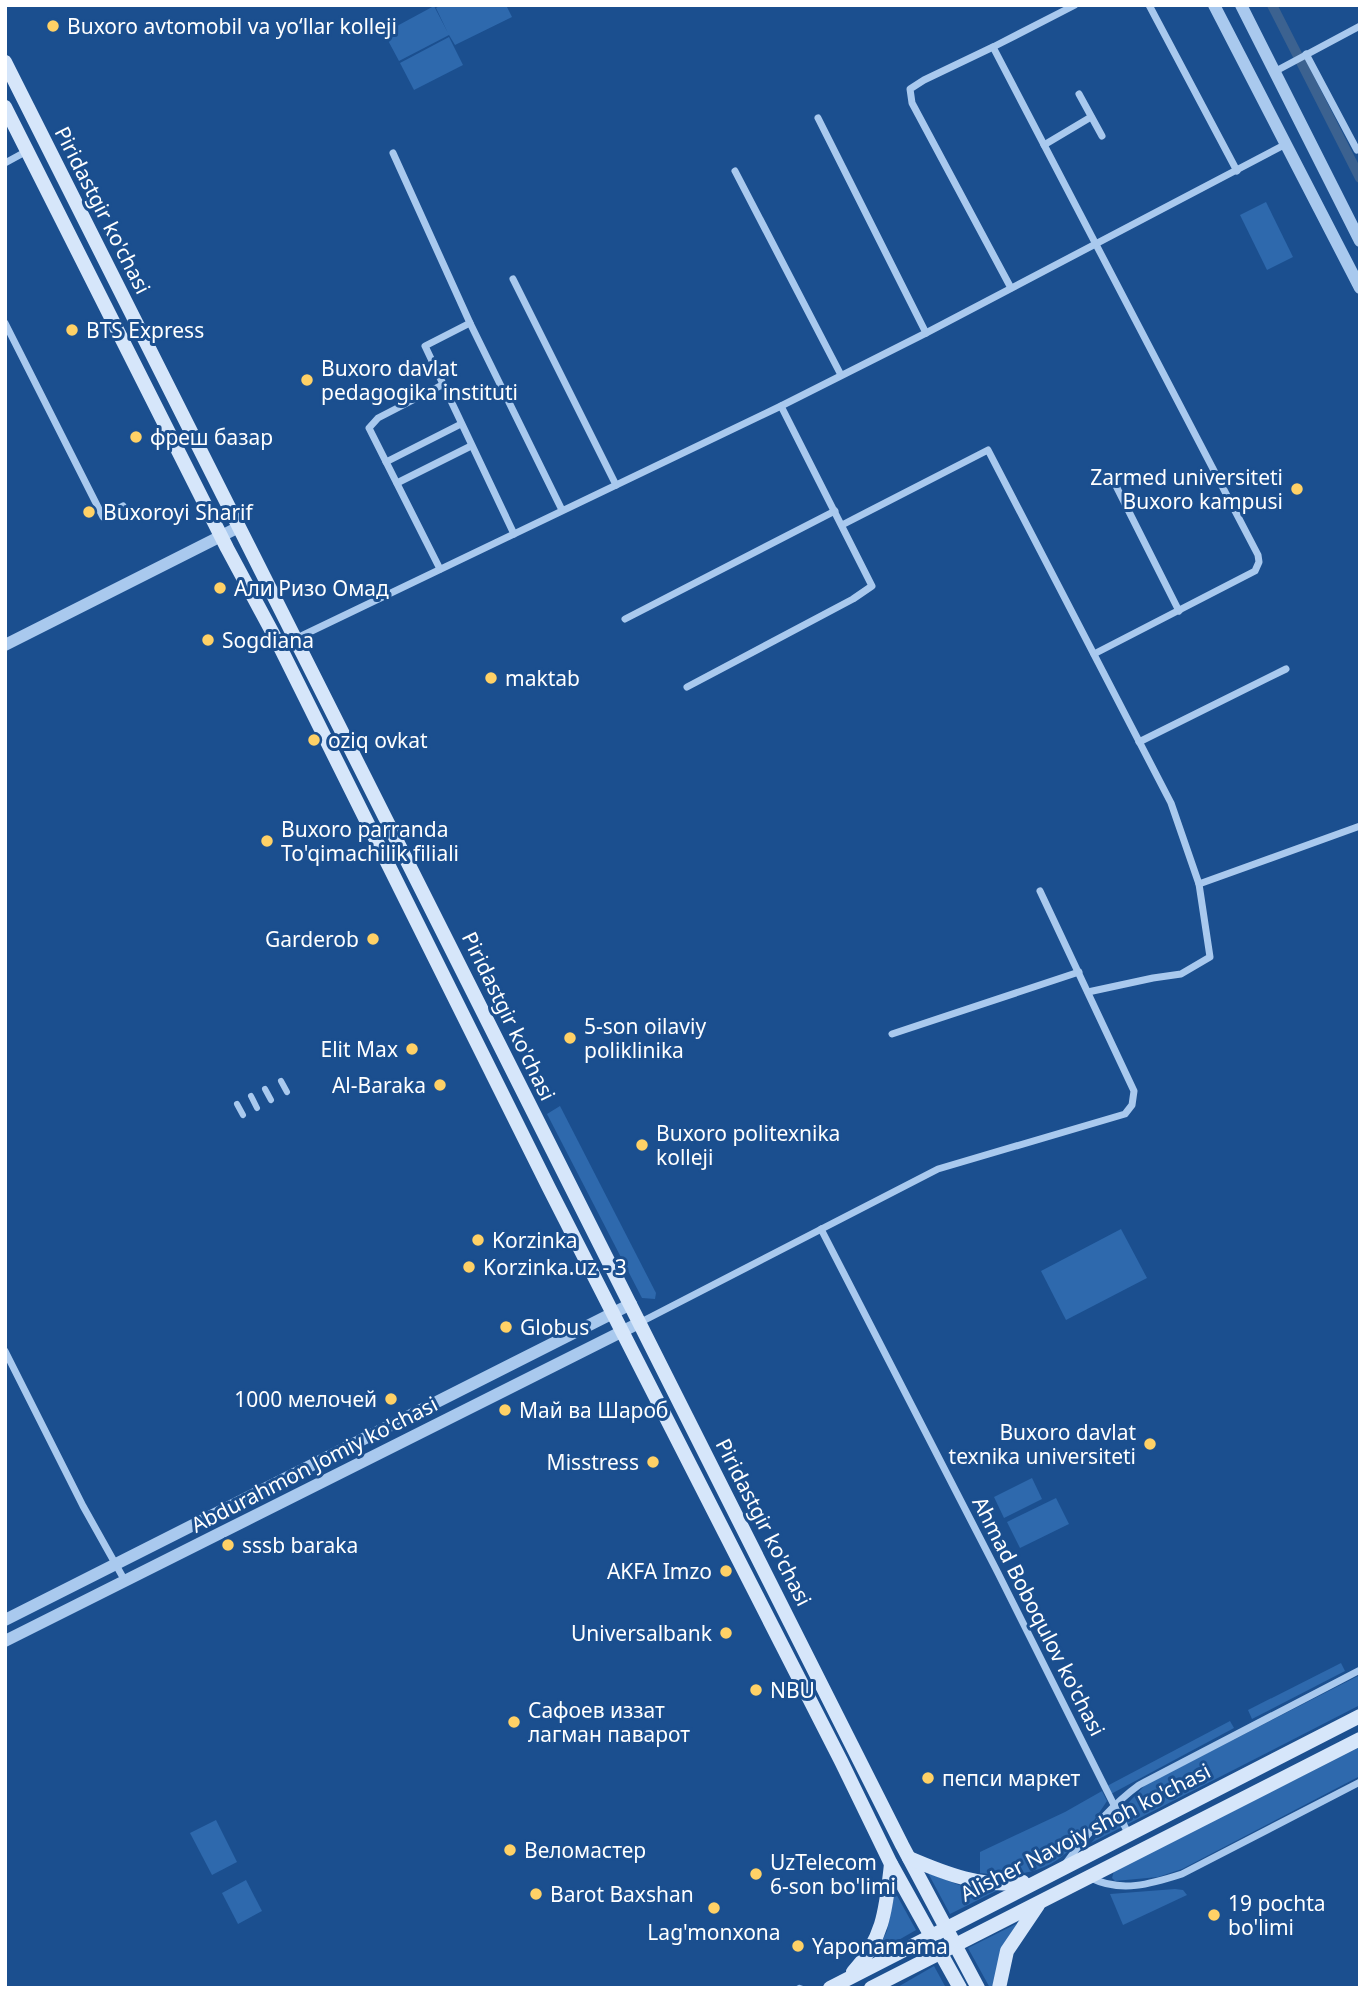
<svg xmlns="http://www.w3.org/2000/svg" width="1365" height="1993" font-family="'Noto Sans',sans-serif">
	<rect width="100%" height="100%" fill="#1b4f8f"/>
	<g fill="#2e69ad">
		<polygon points="441,5 506,5 512,17 455,45 449,35 399,61 384,33 434,6 448,33 436,8"/>
		<polygon points="449,37 463,65 414,90 400,63"/>
		<polygon points="1266,202 1293,257 1267,270 1240,215"/>
		<polygon points="560,1106 656,1293 655,1299 642,1298 547,1114"/>
		<polygon points="1121,1229 1147,1278 1066,1320 1041,1271"/>
		<polygon points="1032,1478 1042,1499 1004,1518 994,1497"/>
		<polygon points="1056,1498 1069,1524 1020,1548 1007,1522"/>
		<polygon points="1341,1663 1345,1671 1252,1719 1248,1710"/>
		<polygon points="1360,1675 1360,1705 1091,1843 1145,1785"/>
		<polygon points="1230,1721 1234,1728 1111,1794 1107,1786"/>
		<polygon points="1360,1747 1360,1776 1182,1869 1158,1877 1115,1881 1112,1878 1114,1871"/>
		<path d="M1102 1791 1107 1801C1071 1856 1050 1881 980 1873V1852L1065 1812Z"/>
		<polygon points="216,1820 237,1862 212,1875 190,1833"/>
		<polygon points="928,1873 959,1885 998,1890 950,1914"/>
		<polygon points="246,1880 262,1911 238,1924 222,1893"/>
		<polygon points="1175,1889 1183,1890 1187,1895 1123,1925 1110,1894"/>
		<polygon points="895,1892 916,1930 876,1953 887,1931"/>
		<polygon points="1018,1923 1002,1949 992,1988 990,1988 968,1948"/>
		<polygon points="934,1966 946,1988 896,1988"/>
	</g>
	<g fill="none" stroke-linecap="round" stroke-linejoin="round">
		<polyline stroke="#9cc4f0" stroke-width="2.5" points="795,1988 799,1986 805,1988"/>
		<polyline stroke="#3c6290" stroke-width="10" points="1272,5 1360,178"/>
		<g stroke="#a9c9ee" stroke-width="6">
			<polyline points="281,1081 287,1092"/>
			<polyline points="265,1089 271,1100"/>
			<polyline points="251,1096 257,1108"/>
			<polyline points="237,1104 243,1115"/>
		</g>
		<g stroke="#a9c9ee" stroke-width="7">
			<polyline points="1075,5 993,47 1258,555 1259,562 1255,571 1094,654"/>
			<polyline points="1149,5 1237,171"/>
			<polyline points="993,47 924,80 910,89 912,103 1011,288"/>
			<polyline points="1306,54 1357,150"/>
			<polyline points="1274,72 1360,26"/>
			<polyline points="1079,94 1102,136"/>
			<polyline points="818,118 926,333"/>
			<polyline points="1044,145 1091,117"/>
			<polyline points="393,153 470,323 562,510"/>
			<polyline points="5,163 27,151"/>
			<polyline points="735,171 841,375"/>
			<polyline points="513,279 616,485"/>
			<polyline points="5,323 103,517 123,506"/>
			<polyline points="470,323 425,346 514,534"/>
			<polyline points="386,462 461,424"/>
			<polyline points="1111,476 1179,611"/>
			<polyline points="397,483 471,446"/>
			<polyline points="842,525 988,450 1171,803 1199,884 1210,957 1181,974 1153,978 1088,992"/>
			<polyline points="440,569 369,428 378,418 442,385"/>
			<polyline points="625,619 835,511"/>
			<polyline points="295,639 781,406 926,333 1286,144"/>
			<polyline points="687,687 853,599 872,586 781,406"/>
			<polyline points="1139,742 1286,669"/>
			<polyline points="1199,884 1360,826"/>
			<polyline points="892,1034 1079,972"/>
			<polyline points="821,1229 998,1573 1128,1833"/>
			<polyline points="641,1322 938,1169 1125,1114 1132,1105 1134,1091 1040,891"/>
			<polyline points="5,1351 83,1506 125,1581"/>
			<path d="M1066 1863C1087 1834 1110 1806 1139 1785L1360 1670"/>
			<path d="M1091 1878C1121 1893 1151 1884 1182 1874L1360 1782"/>
		</g>
		<g stroke="#a9c9ee" stroke-width="12">
			<polyline points="1214,5 1360,288"/>
			<polyline points="1241,5 1360,241"/>
			<polyline points="5,645 239,527"/>
			<polyline points="5,1620 631,1304"/>
			<polyline points="5,1641 641,1322"/>
		</g>
		<g stroke="#d6e6fa" stroke-width="14">
			<polyline points="5,62 902,1845 978,1988"/>
			<polyline points="5,107 227,548 277,641 549,1188 841,1761 891,1864 960,1988"/>
			<path d="M909 1858C946 1874 982 1888 1023 1882"/>
			<path d="M853 1972C884 1938 886 1908 891 1864"/>
			<polyline points="830,1988 1360,1716"/>
			<polyline points="871,1988 1360,1739"/>
			<polyline points="999,1988 1007,1951 1038,1905"/>
		</g>
	</g>
	<g fill="#ffd166" stroke="#1b4f8f" stroke-width="2.5">
		<circle cx="53" cy="26" r="7"/>
		<circle cx="72" cy="330" r="7"/>
		<circle cx="307" cy="380" r="7"/>
		<circle cx="136" cy="437" r="7"/>
		<circle cx="1297" cy="489" r="7"/>
		<circle cx="89" cy="512" r="7"/>
		<circle cx="220" cy="588" r="7"/>
		<circle cx="208" cy="640" r="7"/>
		<circle cx="491" cy="678" r="7"/>
		<circle cx="314" cy="740" r="7"/>
		<circle cx="267" cy="841" r="7"/>
		<circle cx="373" cy="939" r="7"/>
		<circle cx="570" cy="1038" r="7"/>
		<circle cx="412" cy="1049" r="7"/>
		<circle cx="440" cy="1085" r="7"/>
		<circle cx="642" cy="1145" r="7"/>
		<circle cx="478" cy="1240" r="7"/>
		<circle cx="469" cy="1267" r="7"/>
		<circle cx="506" cy="1327" r="7"/>
		<circle cx="391" cy="1399" r="7"/>
		<circle cx="505" cy="1410" r="7"/>
		<circle cx="1150" cy="1444" r="7"/>
		<circle cx="653" cy="1462" r="7"/>
		<circle cx="228" cy="1545" r="7"/>
		<circle cx="726" cy="1571" r="7"/>
		<circle cx="726" cy="1633" r="7"/>
		<circle cx="756" cy="1690" r="7"/>
		<circle cx="514" cy="1722" r="7"/>
		<circle cx="928" cy="1778" r="7"/>
		<circle cx="510" cy="1850" r="7"/>
		<circle cx="756" cy="1874" r="7"/>
		<circle cx="536" cy="1894" r="7"/>
		<circle cx="714" cy="1908" r="7"/>
		<circle cx="1214" cy="1915" r="7"/>
		<circle cx="798" cy="1946" r="7"/>
	</g>
	<g text-anchor="middle" dominant-baseline="central" stroke-width="6" stroke-linejoin="round" paint-order="stroke">
		<g font-size="21" fill="#fff" stroke="#1b4f8f" text-anchor="start">
			<text x="67" y="26">Buxoro avtomobil va yo‘llar kolleji</text>
			<text x="86" y="330">BTS Express</text>
			<text x="321" y="368">Buxoro davlat<tspan x="321" dy="24">pedagogika instituti</tspan></text>
			<text x="150" y="437">фреш базар</text>
			<text x="1283" y="477" text-anchor="end">Zarmed universiteti<tspan x="1283" dy="24">Buxoro kampusi</tspan></text>
			<text x="103" y="512">Buxoroyi Sharif</text>
			<text x="234" y="588">Али Ризо Омад</text>
			<text x="222" y="640">Sogdiana</text>
			<text x="505" y="678">maktab</text>
			<text x="328" y="740">oziq ovkat</text>
			<text x="281" y="829">Buxoro parranda<tspan x="281" dy="24">To'qimachilik filiali</tspan></text>
			<text x="359" y="939" text-anchor="end">Garderob</text>
			<text x="584" y="1026">5-son oilaviy<tspan x="584" dy="24">poliklinika</tspan></text>
			<text x="398" y="1049" text-anchor="end">Elit Max</text>
			<text x="426" y="1085" text-anchor="end">Al-Baraka</text>
			<text x="656" y="1133">Buxoro politexnika<tspan x="656" dy="24">kolleji</tspan></text>
			<text x="492" y="1240">Korzinka</text>
			<text x="483" y="1267">Korzinka.uz - 3</text>
			<text x="520" y="1327">Globus</text>
			<text x="377" y="1399" text-anchor="end">1000 мелочей</text>
			<text x="519" y="1410">Май ва Шароб</text>
			<text x="1136" y="1432" text-anchor="end">Buxoro davlat<tspan x="1136" dy="24">texnika universiteti</tspan></text>
			<text x="639" y="1462" text-anchor="end">Misstress</text>
			<text x="242" y="1545">sssb baraka</text>
			<text x="712" y="1571" text-anchor="end">AKFA Imzo</text>
			<text x="712" y="1633" text-anchor="end">Universalbank</text>
			<text x="770" y="1690">NBU</text>
			<text x="528" y="1710">Сафоев иззат<tspan x="528" dy="24">лагман паварот</tspan></text>
			<text x="942" y="1778">пепси маркет</text>
			<text x="524" y="1850">Веломастер</text>
			<text x="770" y="1862">UzTelecom<tspan x="770" dy="24">6-son bo'limi</tspan></text>
			<text x="550" y="1894">Barot Baxshan</text>
			<text x="1228" y="1903">19 pochta<tspan x="1228" dy="24">bo'limi</tspan></text>
			<text x="714" y="1932" text-anchor="middle">Lag'monxona</text>
			<text x="812" y="1946">Yaponamama</text>
		</g>
		<g font-size="21" fill="#fff" stroke="#1b4f8f">
			<text transform="translate(103 210) rotate(63)">Piridastgir ko'chasi</text>
			<text transform="translate(509 1016) rotate(64)">Piridastgir ko'chasi</text>
			<text transform="translate(314 1464) rotate(-27)">Abdurahmon Jomiy ko'chasi</text>
			<text transform="translate(764 1522) rotate(63)">Piridastgir ko'chasi</text>
			<text transform="translate(1039 1616) rotate(63)">Ahmad Boboqulov ko'chasi</text>
			<text transform="translate(1085 1832) rotate(-27)">Alisher Navoiy shoh ko'chasi</text>
		</g>
	</g>
	<rect width="1365" height="1993" fill="none" stroke="#ffffff" stroke-width="14"/>
</svg>
